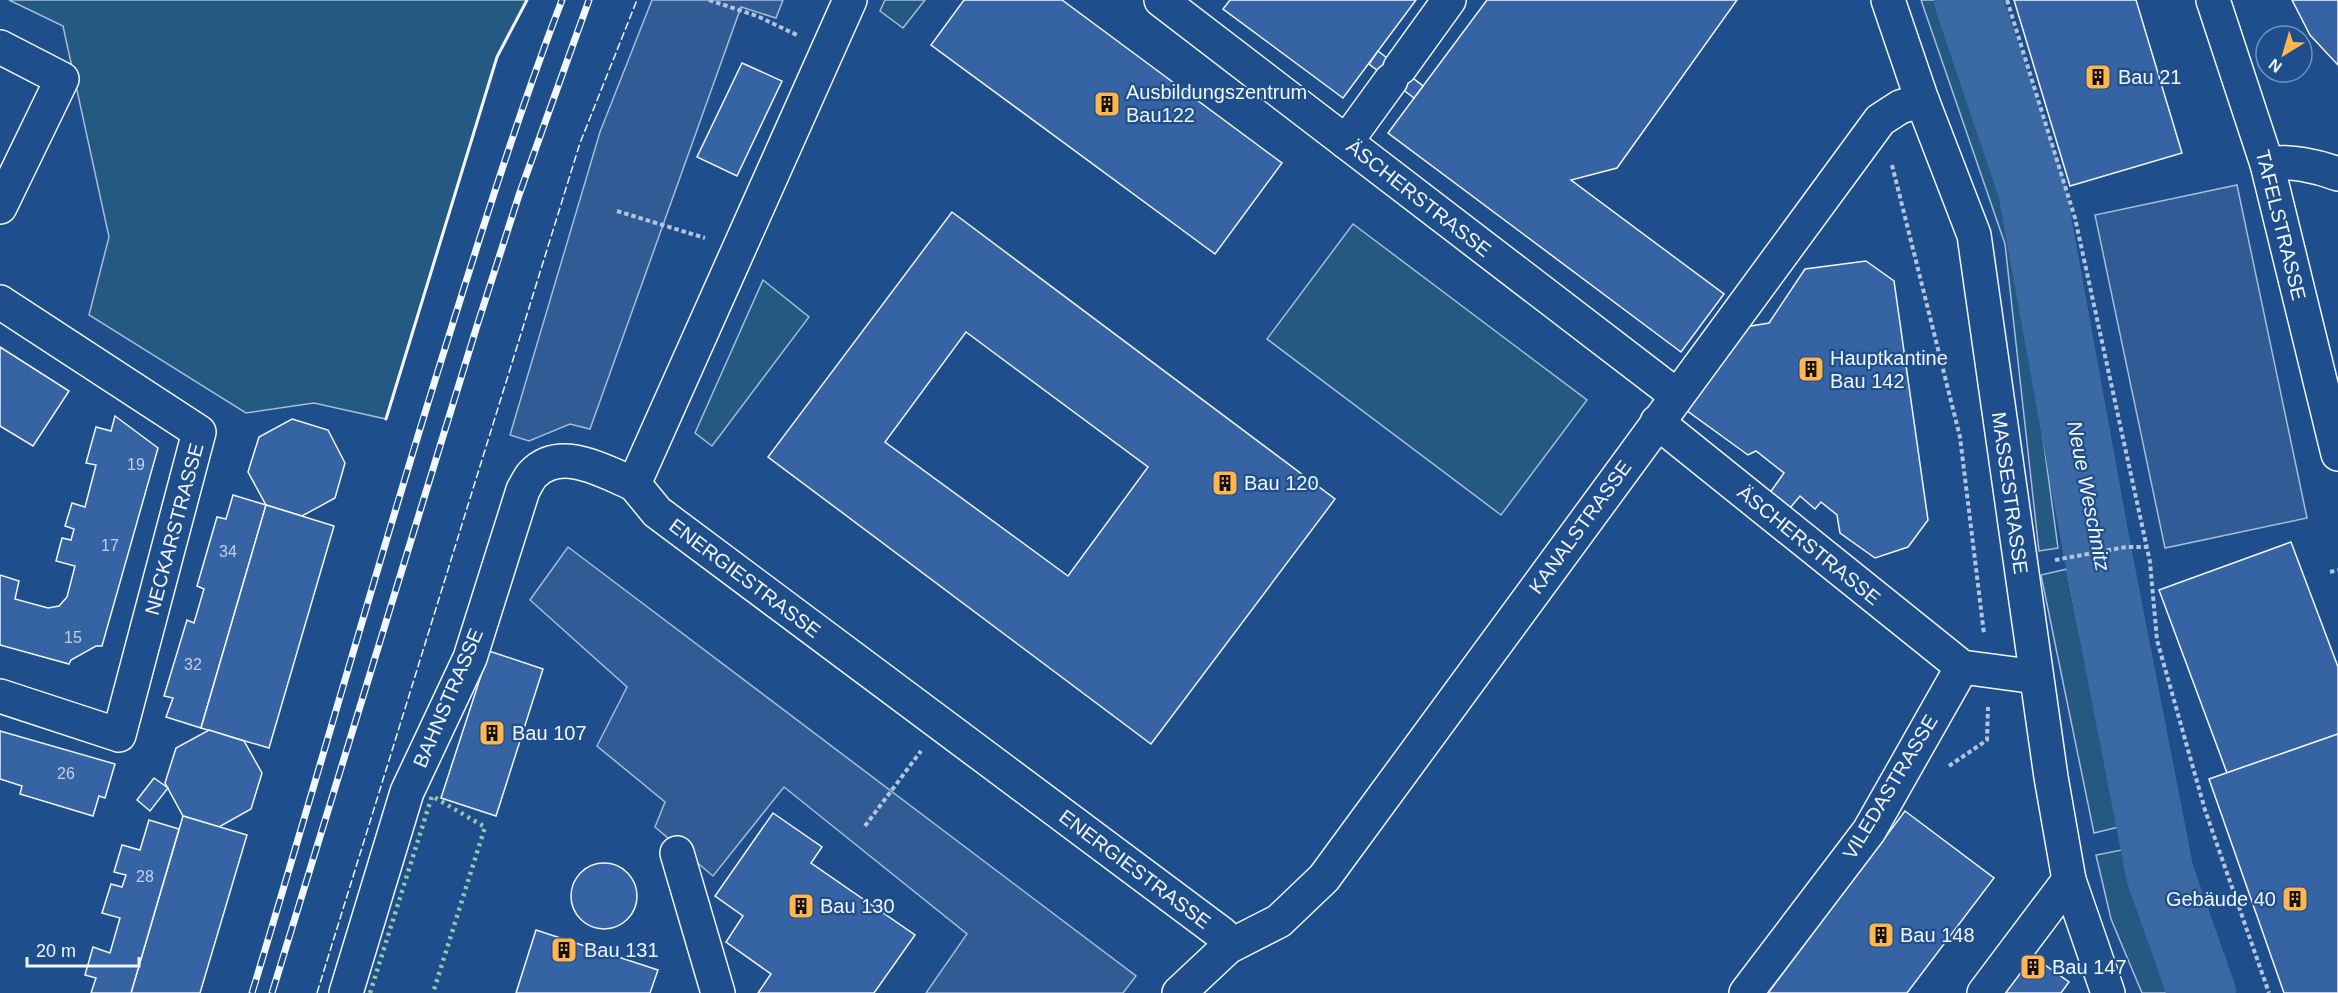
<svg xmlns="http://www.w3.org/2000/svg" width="2338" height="993" font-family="Arial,sans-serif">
	<rect width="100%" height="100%" fill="#1f4e8c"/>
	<g fill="#245a82" stroke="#a8bbd7" stroke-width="1.5">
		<polygon points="9,0 527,0 497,57 386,419 314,403 246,413 89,315 109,237 63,26"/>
		<polygon points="885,0 925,0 903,28 880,11"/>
		<polygon points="1921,0 1942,0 2016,238 2058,548 2039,551 2005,244"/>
		<polygon points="1353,224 1587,400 1501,515 1267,339"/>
		<polygon points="763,280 809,317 712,446 695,433"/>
		<polygon points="2067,569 2077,620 2123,826 2094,833 2041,575"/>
		<polygon points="2132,848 2165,966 2178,993 2142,993 2111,919 2096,855"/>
	</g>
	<g fill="#305b95" stroke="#a8bbd7" stroke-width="1.5">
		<polygon points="652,0 783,0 776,18 741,7 590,429 570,424 529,441 510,435 600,132"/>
		<polygon points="2237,185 2307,518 2165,548 2095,215"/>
		<polygon points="568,547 1136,976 1123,993 926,993 967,934 784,787 713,876 655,827 665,802 597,746 627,687 530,600"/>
	</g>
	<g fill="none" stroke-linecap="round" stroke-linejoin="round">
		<polyline stroke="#3b69a3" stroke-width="68" points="1968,0 2032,190 2095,539 2160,874 2202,993"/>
	</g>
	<g fill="#3563a3" stroke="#f2f6ff" stroke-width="1.5" fill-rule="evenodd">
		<polygon points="964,0 1062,0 1282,163 1215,254 931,45"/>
		<polygon points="1230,0 1416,0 1343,98 1223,9"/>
		<polygon points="1487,0 1737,0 1617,168 1571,180 1724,294 1681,352 1388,133"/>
		<polygon points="2014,0 2136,0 2182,153 2070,186"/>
		<polygon points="2292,0 2338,0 2338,65 2310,35"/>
		<polygon points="1378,51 1423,86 1414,98 1369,64"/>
		<polygon points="742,63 782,81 737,176 697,157"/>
		<path d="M952 212 1335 499 1151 744 768 457ZM966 332 1148 467 1068 576 885 442Z"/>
		<polygon points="1866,261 1894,281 1928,520 1908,547 1875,558 1840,533 1837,515 1821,502 1815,509 1800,496 1790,508 1769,494 1784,473 1756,451 1748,455 1686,410 1745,327 1769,323 1805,269"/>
		<polygon points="0,347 69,391 33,446 0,426"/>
		<polygon points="115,416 158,448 102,646 96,646 71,660 69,664 0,645 0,575 19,581 15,599 48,608 59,606 67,597 75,566 56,561 62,538 71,540 74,529 65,526 72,503 85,507 96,465 86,463 96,427 111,431"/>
		<polygon points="292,419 328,430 345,463 335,498 302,516 266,505 248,472 259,437"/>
		<polygon points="233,495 266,505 201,728 166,717 173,698 164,696 187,620 194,623 204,589 197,586 217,517 226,519"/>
		<polygon points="266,505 334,526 269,748 201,728"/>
		<polygon points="2291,542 2338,667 2338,734 2227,773 2159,590"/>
		<polygon points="489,651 543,669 496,816 441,798"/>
		<polygon points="209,730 244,741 262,773 251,809 219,827 183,816 165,783 176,748"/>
		<polygon points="0,731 115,764 105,798 99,796 93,816 20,794 22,786 0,779"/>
		<polygon points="2338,734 2338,993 2284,993 2209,779"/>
		<polygon points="154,778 168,788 150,811 137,800"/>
		<polygon points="1905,811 1994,878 1907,993 1768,993"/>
		<polygon points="773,813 822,847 811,863 915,935 874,993 758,993 771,974 726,942 743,916 715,896"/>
		<polygon points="183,816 247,835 200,993 131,993"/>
		<polygon points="149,820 179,829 131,993 91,993 96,978 85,975 93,947 110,953 120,918 102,913 111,884 122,887 126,875 114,872 122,845 140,850"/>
		<circle cx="604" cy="896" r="33"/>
		<polygon points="536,930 658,970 650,993 516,993"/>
		<polygon points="2028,953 2069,982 2061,993 1998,993"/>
	</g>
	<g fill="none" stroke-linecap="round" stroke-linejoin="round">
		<g stroke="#f2f6ff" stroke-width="36">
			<g id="minor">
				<polyline points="850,0 634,484 657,512 1222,934 1228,947"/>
				<polyline points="1161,0 1676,395"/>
				<polyline points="1888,0 1922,100 1974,235 2051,777 2069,880 2108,993"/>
				<polyline points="2213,0 2267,164 2338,454"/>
				<polyline points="0,47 62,79 0,207"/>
				<polyline points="1400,68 1449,0"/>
				<polyline points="1346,142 1391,80"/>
				<path d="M2267 164C2289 160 2317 166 2338 174"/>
				<polyline points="0,302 199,432 119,735 0,696"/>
				<polyline points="1657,422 1962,667 2036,677"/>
				<polyline points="677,853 718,993"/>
				<path d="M346 993 407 792 470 658 523 490C526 485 529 478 533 474 561 445 605 472 634 484"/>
				<polyline points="1179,993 1228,947 1279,921 1324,878 1880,120 1900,107 1922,100"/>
				<polyline points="1746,993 1869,831 1962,667"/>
				<polyline points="1984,993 2069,880"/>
			</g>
		</g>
		<g stroke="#b3c4dc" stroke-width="4" stroke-dasharray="4.5 3" stroke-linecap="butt">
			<polyline points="709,0 757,16 797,35"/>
			<polyline points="2007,0 2075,218 2150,562 2157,640 2205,810 2269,993"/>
			<polyline points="1892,165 1960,437 1984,634"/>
			<polyline points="617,211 705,238"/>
			<polyline points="2055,560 2126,547 2146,547"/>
			<polyline points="2330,572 2338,570"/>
			<polyline points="1949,766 1987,740 1988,707"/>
			<polyline points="865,826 921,751"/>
		</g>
		<use href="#minor" stroke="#1f4e8c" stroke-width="33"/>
		<g stroke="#f2f6ff" stroke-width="7">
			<g id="rail">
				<path d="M252 993C318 776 379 558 447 342 483 227 519 112 562 0"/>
				<polyline points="272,993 476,329 519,195 589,0"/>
			</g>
		</g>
		<use href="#rail" stroke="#1f4e8c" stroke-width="4.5" stroke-dasharray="14" stroke-linecap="butt"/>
		<polyline stroke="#97c8a6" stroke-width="4.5" stroke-dasharray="3 4.5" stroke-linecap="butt" points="370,993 432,796 485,827 433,993"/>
		<polyline stroke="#f2f6ff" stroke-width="1.5" stroke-dasharray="8 3" stroke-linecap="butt" points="317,993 580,143 637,0"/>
		<polyline stroke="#f2f6ff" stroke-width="3" points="386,419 497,57 527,0"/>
	</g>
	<defs>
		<g id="building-square" transform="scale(1.35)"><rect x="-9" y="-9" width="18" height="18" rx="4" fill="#ffb74d" stroke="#1f4e8c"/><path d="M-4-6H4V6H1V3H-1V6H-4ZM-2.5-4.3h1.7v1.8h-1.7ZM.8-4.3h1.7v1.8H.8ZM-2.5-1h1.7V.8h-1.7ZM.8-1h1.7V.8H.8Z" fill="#111"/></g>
	</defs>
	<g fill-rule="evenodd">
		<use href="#building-square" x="2098" y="77"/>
		<use href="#building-square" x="1107" y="104"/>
		<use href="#building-square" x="1811" y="369"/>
		<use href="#building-square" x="1225" y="483"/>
		<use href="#building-square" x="492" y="733"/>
		<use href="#building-square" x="2295" y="899"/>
		<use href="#building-square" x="801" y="906"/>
		<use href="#building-square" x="1881" y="935"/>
		<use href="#building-square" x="564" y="950"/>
		<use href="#building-square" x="2033" y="967"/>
	</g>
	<g text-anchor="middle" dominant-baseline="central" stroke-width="4.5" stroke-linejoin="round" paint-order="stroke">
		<g font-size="16" fill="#c3d1e8">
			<text x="136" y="464">19</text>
			<text x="110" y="545">17</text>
			<text x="228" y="551">34</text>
			<text x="73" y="637">15</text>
			<text x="193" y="664">32</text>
			<text x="66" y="773">26</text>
			<text x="145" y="876">28</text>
		</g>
		<g font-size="20" fill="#f2f6ff" stroke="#1f4e8c" text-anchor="start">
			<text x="2118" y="77">Bau 21</text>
			<text x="1126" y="92">Ausbildungszentrum<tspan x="1126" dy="23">Bau122</tspan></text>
			<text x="1830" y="358">Hauptkantine<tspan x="1830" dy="23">Bau 142</tspan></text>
			<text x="1244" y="483">Bau 120</text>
			<text x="512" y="733">Bau 107</text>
			<text x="2276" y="899" text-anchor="end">Gebäude 40</text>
			<text x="820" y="906">Bau 130</text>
			<text x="1900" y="935">Bau 148</text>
			<text x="584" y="950">Bau 131</text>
			<text x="2052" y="967">Bau 147</text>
		</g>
		<g font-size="20" fill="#f2f6ff" stroke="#1f4e8c">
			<text transform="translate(1419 198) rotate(38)">ÄSCHERSTRASSE</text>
			<text transform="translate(2281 225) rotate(76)">TAFELSTRASSE</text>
			<text transform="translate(2010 493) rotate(82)">MASSESTRASSE</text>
			<text transform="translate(1580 527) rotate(-54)">KANALSTRASSE</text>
			<text transform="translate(174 529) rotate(-75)">NECKARSTRASSE</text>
			<text transform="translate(1809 545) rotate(39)">ÄSCHERSTRASSE</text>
			<text transform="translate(745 578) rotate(37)">ENERGIESTRASSE</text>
			<text transform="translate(448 698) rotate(-67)">BAHNSTRASSE</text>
			<text transform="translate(1890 787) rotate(-59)">VILEDASTRASSE</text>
			<text transform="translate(1135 869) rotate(37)">ENERGIESTRASSE</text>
		</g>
		<g font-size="21" font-style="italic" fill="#f2f6ff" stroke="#1f4e8c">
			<text transform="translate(2089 496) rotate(79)">Neue Weschnitz</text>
		</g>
	</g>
	<g transform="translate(2284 54) rotate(217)"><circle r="28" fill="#1f4e8c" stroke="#7391ba" stroke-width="1.5"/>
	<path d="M0-4.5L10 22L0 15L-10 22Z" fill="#ffb74d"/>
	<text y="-9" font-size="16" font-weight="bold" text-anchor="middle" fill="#f2f6ff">N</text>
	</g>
	<path d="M27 957v9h112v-9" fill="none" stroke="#f2f6ff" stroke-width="3"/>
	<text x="36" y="957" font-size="18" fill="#f2f6ff" stroke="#1f4e8c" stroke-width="4.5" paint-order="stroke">20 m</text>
</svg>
